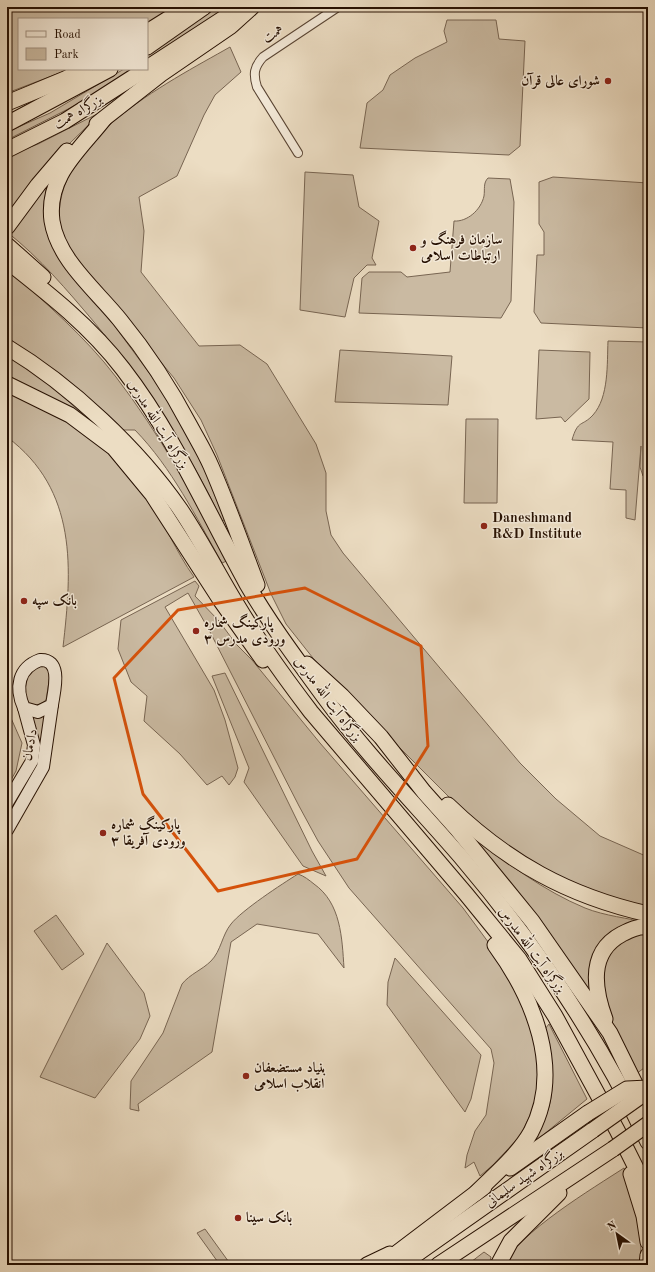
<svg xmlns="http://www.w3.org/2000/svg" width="655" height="1272" font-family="'Old Standard TT',Amiri,serif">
	<rect width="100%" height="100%" fill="#ecddc3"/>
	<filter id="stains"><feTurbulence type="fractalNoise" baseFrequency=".005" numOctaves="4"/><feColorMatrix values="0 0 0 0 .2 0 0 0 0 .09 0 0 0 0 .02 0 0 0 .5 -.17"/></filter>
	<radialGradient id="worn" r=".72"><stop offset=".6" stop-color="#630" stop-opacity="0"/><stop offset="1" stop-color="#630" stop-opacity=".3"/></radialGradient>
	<g fill="#cabaa2" stroke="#786552">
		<polygon points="7,7 173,7 147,24 147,19 19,19 19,69 70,69 7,93"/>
		<polygon points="218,7 228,7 147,61 147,54"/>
		<polygon points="447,20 496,20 499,39 525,41 520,146 509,155 360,148 367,103 383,90 390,75 415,58 447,42 444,31"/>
		<path d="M230 47 241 72 215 95 204 115 177 176 139 197 144 231 141 272 199 346 240 345 267 364 316 444 326 473V511L331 535 343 553 520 763 556 799 600 836 648 857V910L598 896 531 865 466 814 324 672 286 624 271 594 217 455 201 420 174 378 72 255C68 248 63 240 61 233 43 144 167 83 230 47Z"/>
		<polygon points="124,69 135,69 74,106 7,140 7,132 50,113"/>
		<polygon points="103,111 68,145 7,222 7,156 38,144"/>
		<polygon points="305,172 353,175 359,207 379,221 372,258 376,265 367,265 354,278 345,317 300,310"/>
		<path d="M50 177 46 190 44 206 94 298 161 389 191 436 226 519 222 521C188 449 144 383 94 322 67 290 40 258 7 232Z"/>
		<polygon points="553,177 648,183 648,328 541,323 534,312 537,255 544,255 544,232 539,224 539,182"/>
		<path d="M488 178 510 179 514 202 511 301 501 318 359 313 362 278 369 272H401L407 277 450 272 454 221C467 222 481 210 484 196 485 189 483 183 488 178Z"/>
		<path d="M7 268C45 303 85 336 116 377 160 434 194 498 229 560L222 563C196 517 172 468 135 430H123L64 379 7 342Z"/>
		<path d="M608 341 648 342V476H643L640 467 641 446 635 520 626 518V490L610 489 613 442 572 440C578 419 582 427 593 415 609 397 607 364 608 341Z"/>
		<polygon points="340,350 452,356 448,405 335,402"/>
		<polygon points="539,350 590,352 589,399 565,422 561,417 536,419"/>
		<polygon points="7,355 47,382 101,431 56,401 7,376"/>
		<path d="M7 387C24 396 43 403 59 414 91 435 125 466 147 498 165 523 176 552 194 577L63 647C72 569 78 490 7 437Z"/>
		<polygon points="466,419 498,419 497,503 464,503"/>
		<polygon points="195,581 199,586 195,596 219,621 236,644 252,660 320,743 463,908 497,954 532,1024 540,1061 535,1104 521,1135 493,1165 480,1176 474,1162 465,1168 467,1155 475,1131 486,1115 494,1063 491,1049 349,888 318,841 299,806 209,630 188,593 165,607 214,690 225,720 238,768 235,777 229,785 222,776 207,785 180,754 144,721 147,696 131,682 118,649 121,620"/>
		<path d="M41 663 51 669 46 700C39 706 35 706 26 702L23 694 26 674Z"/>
		<polygon points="225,673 312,851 326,876 303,866 244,782 249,768 212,676"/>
		<polygon points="7,709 22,743 16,771 7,787"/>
		<polygon points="45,714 39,762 7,821 7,817 35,767 28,715"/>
		<path d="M471 836C507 863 544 891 585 908 605 916 628 918 648 923L605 939 598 1009Z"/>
		<path d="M298 874C304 876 309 880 314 884 341 903 342 938 344 968L318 934 257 924 231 942 212 1052 138 1104 139 1111 130 1109 131 1081 163 1033 182 984C190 974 202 970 211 961 221 951 222 935 231 924 242 910 282 884 298 874Z"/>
		<polygon points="56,915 84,954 62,970 34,931"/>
		<polygon points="648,933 648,1065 636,1074 614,1031 605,1001 603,969 612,949 632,935"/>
		<polygon points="107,943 144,993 150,1016 140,1039 95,1098 40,1077"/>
		<polygon points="395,958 481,1055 471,1099 465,1112 387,1005 388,982"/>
		<path d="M549 1024 587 1099 521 1153C529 1141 538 1130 545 1117 558 1092 549 1055 545 1029Z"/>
		<path d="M624 1168C634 1202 644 1229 640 1265H505C516 1234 595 1187 624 1168Z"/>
		<polygon points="205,1229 231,1265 220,1265 197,1233"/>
		<polygon points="484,1252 491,1257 489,1265 467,1265"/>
	</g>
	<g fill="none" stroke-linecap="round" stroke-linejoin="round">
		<g stroke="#584332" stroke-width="10">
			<path id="street" d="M298 153 257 87C253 74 254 67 263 57L338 7"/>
		</g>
		<g stroke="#261002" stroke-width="14">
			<g id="secondary">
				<path d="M40 660C63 659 54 691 52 705L38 712 24 708C15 688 18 668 40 660Z"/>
				<polyline points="7,803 32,761 34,745 24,708"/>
				<polyline points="7,830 43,767 52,705"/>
			</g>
		</g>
		<g stroke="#261002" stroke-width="17">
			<g id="highway">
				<polyline points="147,32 187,7"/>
				<polyline points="147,47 204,7"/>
				<polyline points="147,68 233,12"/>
				<polyline points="7,103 65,79 85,69"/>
				<path d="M104 119C80 150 46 176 52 221 58 260 96 290 120 320 147 353 170 388 190 426 197 439 205 452 211 466 228 505 242 545 257 585"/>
				<polyline points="7,124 110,69"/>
				<polyline points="97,124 161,74 231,26 252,7"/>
				<polyline points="7,150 65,121 146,69"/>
				<polyline points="7,227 38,185 67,151"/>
				<polyline points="7,245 43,277"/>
				<path d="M7 261C49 294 91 327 123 369 174 435 207 512 247 584 270 624 298 661 325 698 366 754 416 805 461 857 535 944 600 1039 648 1142"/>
				<path d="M7 347C70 385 138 448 180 509 201 540 218 574 237 605 259 642 285 678 311 712L466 894 519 959 555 1016 617 1130 648 1192"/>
				<polyline points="7,384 70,415 114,448 152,494 221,601 263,660"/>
				<polyline points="307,664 342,696 381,737 424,792 457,829 532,921 610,1033 648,1110"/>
				<path d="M448 805C507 862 568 896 648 914"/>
				<path d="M605 1019C594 989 588 952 622 934 630 930 638 926 648 927"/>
				<polyline points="510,1168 588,1113"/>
				<polyline points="631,1174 644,1216 648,1242"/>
				<path d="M476 1193C495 1174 518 1155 531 1132 564 1070 533 997 495 945"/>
				<polyline points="367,1265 390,1254"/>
				<polyline points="381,1265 484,1187"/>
				<polyline points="401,1265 593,1130"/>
				<polyline points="438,1265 613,1149"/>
				<polyline points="498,1265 511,1241 559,1193"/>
				<polyline points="647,1265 648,1255"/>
			</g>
		</g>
		<use href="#street" stroke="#f3e9d8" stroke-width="8"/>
		<use href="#secondary" stroke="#f3e9d8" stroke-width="12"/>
		<use href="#highway" stroke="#ecddc3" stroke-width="15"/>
		<g stroke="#261002" stroke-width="17" stroke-linecap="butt">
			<g id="highway-bridge">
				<polyline points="588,1113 627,1089 648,1088"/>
				<polyline points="593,1130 648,1091"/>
				<polyline points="613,1149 648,1124"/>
			</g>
		</g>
		<use href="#highway-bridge" stroke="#ecddc3" stroke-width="15"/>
	</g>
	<path fill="none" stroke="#d5520b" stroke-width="3" stroke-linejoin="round" d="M305 588 421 646 428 746 357 859 218 891 143 794 114 678 178 610Z"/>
	<g fill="#8f2418" stroke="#f3e9d8" stroke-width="1.5">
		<circle cx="608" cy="81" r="4"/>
		<circle cx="413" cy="248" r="4"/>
		<circle cx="484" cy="526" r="4"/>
		<circle cx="24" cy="601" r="4"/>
		<circle cx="196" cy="631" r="4"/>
		<circle cx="103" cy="833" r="4"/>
		<circle cx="246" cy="1076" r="4"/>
		<circle cx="238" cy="1218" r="4"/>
	</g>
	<g text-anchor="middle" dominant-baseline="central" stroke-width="3" stroke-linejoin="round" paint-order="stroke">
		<g font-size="14" fill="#261002" stroke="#f3e9d8">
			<text transform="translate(273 34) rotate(-33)">همت</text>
			<text transform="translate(78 112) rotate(-31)">بزرگراه همت</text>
			<text transform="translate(158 424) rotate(58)">بزرگراه آیت الله مدرس</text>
			<text transform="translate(328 699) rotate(53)">بزرگراه آیت الله مدرس</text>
			<text transform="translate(30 745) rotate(-79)">دادمان</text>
			<text transform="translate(532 950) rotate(54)">بزرگراه آیت الله مدرس</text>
			<text transform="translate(524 1178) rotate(-35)">بزرگراه شهید سلیمانی</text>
		</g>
		<g font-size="14" font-weight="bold" fill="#261002" stroke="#f3e9d8" text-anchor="start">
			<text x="600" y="81" text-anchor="end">شورای عالی قرآن</text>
			<text x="421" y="240">سازمان فرهنگ و<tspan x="421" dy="16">ارتباطات اسلامی</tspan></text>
			<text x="492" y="518">Daneshmand<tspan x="492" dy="16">R&amp;D Institute</tspan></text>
			<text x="32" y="601">بانک سپه</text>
			<text x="204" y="623">پارکینگ شماره<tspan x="204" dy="16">۳ ورودی مدرس</tspan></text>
			<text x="111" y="825">پارکینگ شماره<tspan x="111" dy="16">۳ ورودی آفریقا</tspan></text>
			<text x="254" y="1068">بنیاد مستضعفان<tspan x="254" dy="16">انقلاب اسلامی</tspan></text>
			<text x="246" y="1218">بانک سینا</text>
		</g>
	</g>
	<rect width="655" height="1272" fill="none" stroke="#ecddc3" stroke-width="24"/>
	<rect x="8" y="8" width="639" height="1256" fill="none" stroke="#261002" stroke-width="2"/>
	<rect x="12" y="12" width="631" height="1248" fill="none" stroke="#261002"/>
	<rect x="18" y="18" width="130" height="52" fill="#f3e9d8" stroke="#a19282"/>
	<rect x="26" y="31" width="20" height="6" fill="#f3e9d8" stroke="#a19282"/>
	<text x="54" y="38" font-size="12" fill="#261002">Road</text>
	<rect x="26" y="48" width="20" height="12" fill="#cabaa2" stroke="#a19282"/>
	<text x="54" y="58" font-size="12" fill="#261002">Park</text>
	<g transform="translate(617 1234) rotate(327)" stroke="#f3e9d8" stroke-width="3" paint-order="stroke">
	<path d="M0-3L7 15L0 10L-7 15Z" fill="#261002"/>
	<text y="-6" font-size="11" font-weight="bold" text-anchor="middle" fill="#261002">N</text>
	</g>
	<rect width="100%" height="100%" filter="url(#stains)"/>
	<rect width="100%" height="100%" fill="url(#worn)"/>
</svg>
